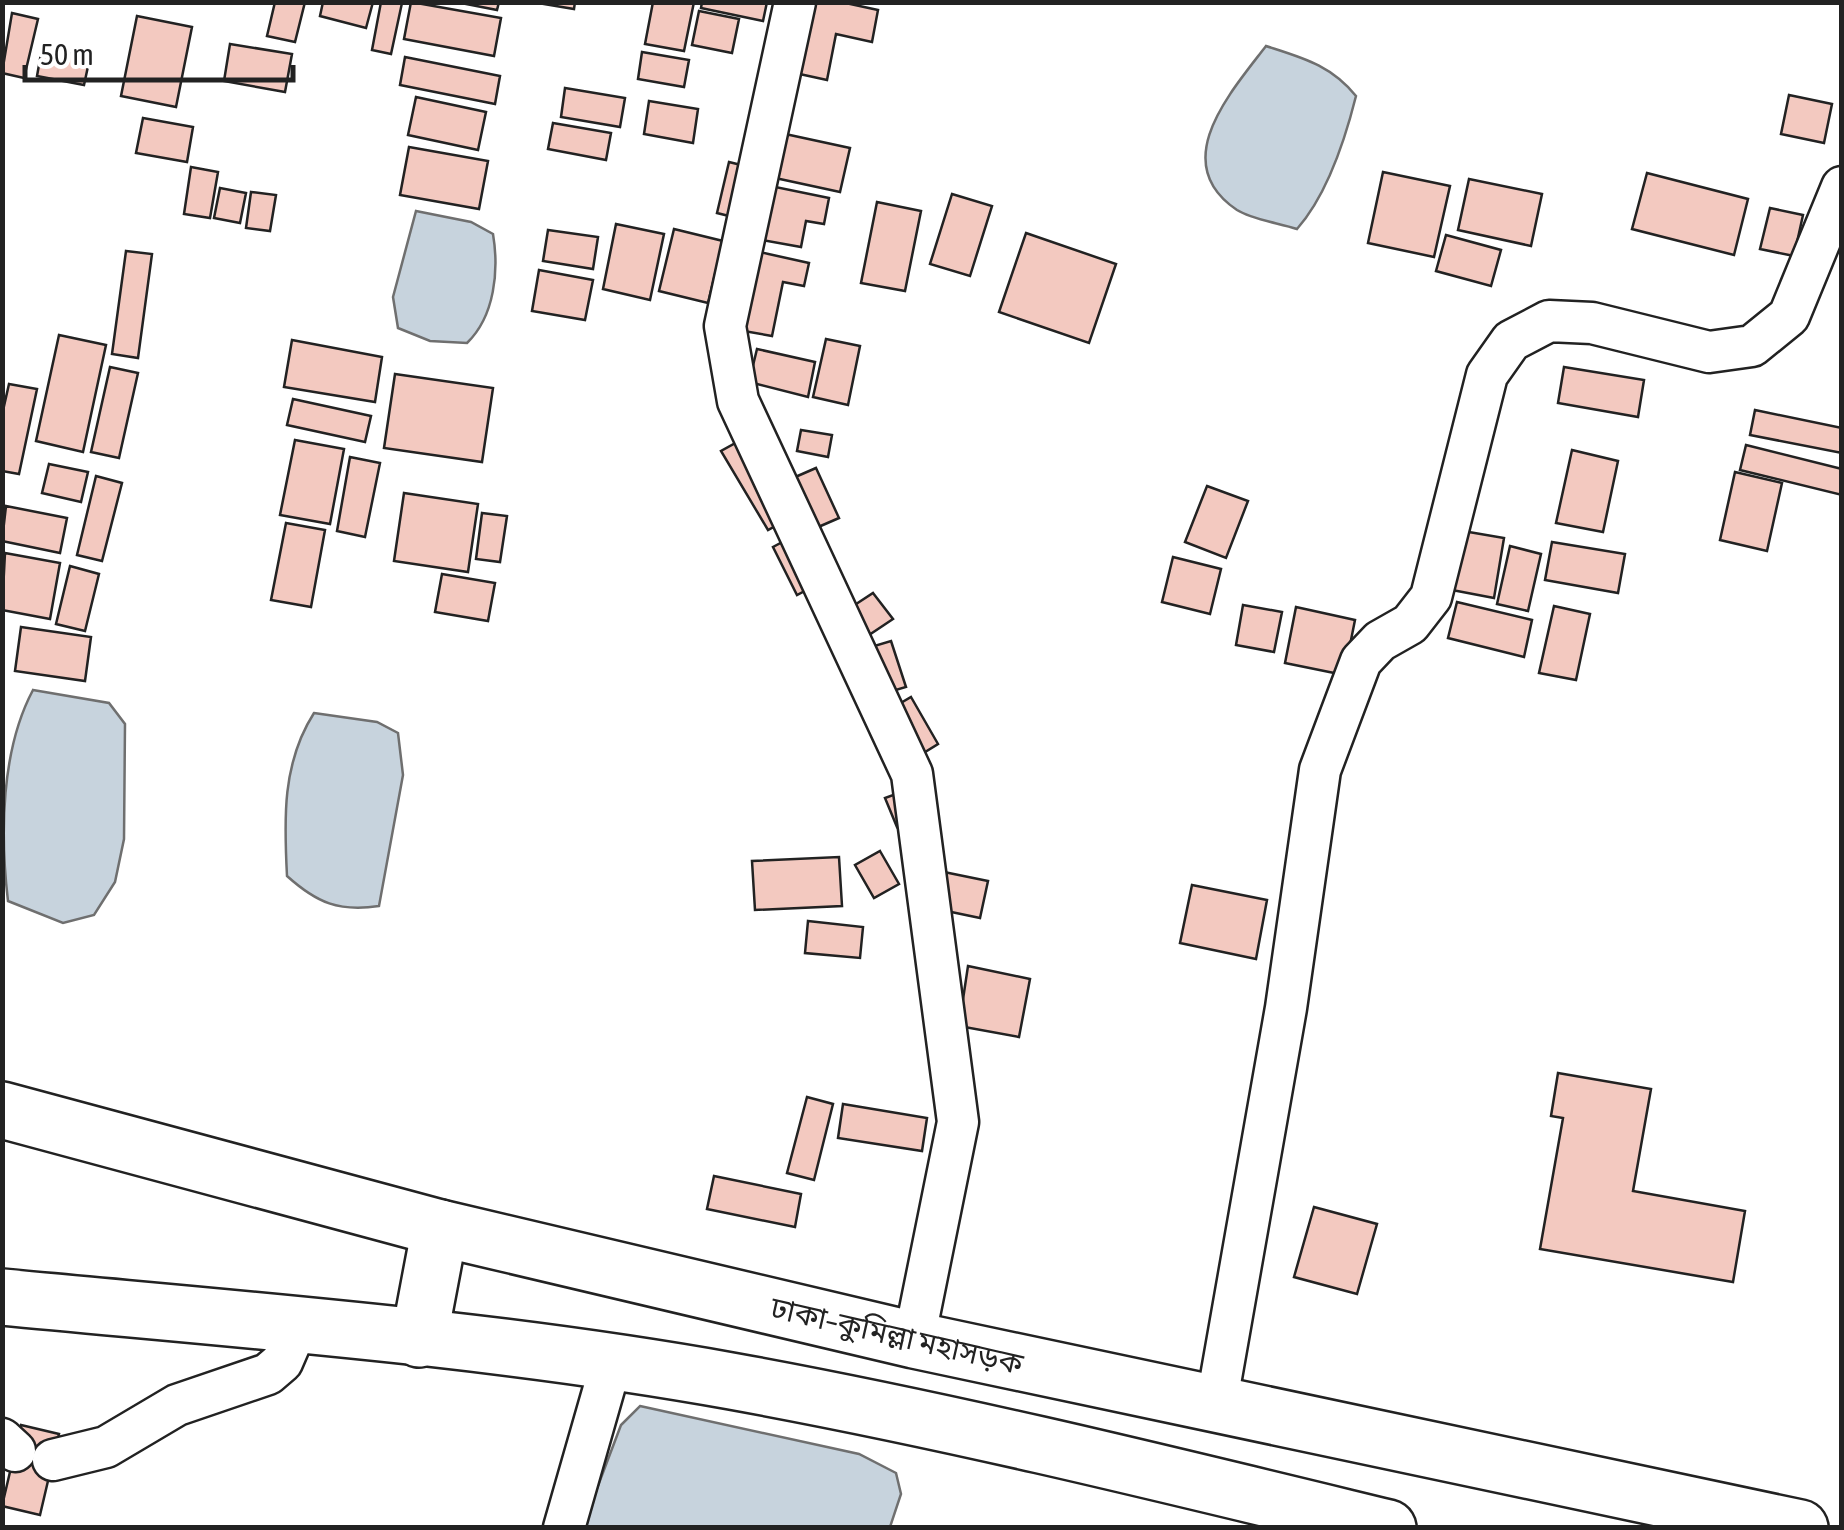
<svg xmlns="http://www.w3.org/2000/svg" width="1844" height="1530" font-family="'Asap Condensed','Noto Sans Bengali',sans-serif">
	<rect width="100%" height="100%" fill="#fff"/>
	<g fill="#c7d3dd" stroke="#6f6f6f" stroke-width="2.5">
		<path d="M1266 46C1303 58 1331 65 1356 96 1345 140 1327 195 1297 229 1279 223 1253 220 1237 210 1167 163 1230 93 1266 46Z"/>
		<path d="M416 211 471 222 493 234C499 270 495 316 467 343L430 341 398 328 393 297Z"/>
		<path d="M33 690 109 703 125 724 124 839 115 882 94 915 63 923 8 901C0 834 1 750 33 690Z"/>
		<path d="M314 713 377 722 398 733 403 775 379 906C339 912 317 903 287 876 284 819 282 763 314 713Z"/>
		<polygon points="640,1406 859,1454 896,1473 901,1494 890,1527 582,1528 621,1425"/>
	</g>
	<g fill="#f3c9c0" stroke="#222" stroke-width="2.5">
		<polygon points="275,2 305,2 295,42 267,36"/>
		<polygon points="323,2 373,2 366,28 320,16"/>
		<polygon points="381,2 402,3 391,54 372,50"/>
		<polygon points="411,2 501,18 494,56 404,39"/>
		<polygon points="456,2 499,2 497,10"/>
		<polygon points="532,2 575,2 574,9"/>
		<polygon points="653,2 694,2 684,51 645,44"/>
		<polygon points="702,2 767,2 763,21 701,8"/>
		<polygon points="810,2 841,2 878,10 872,42 836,34 827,80 795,73"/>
		<polygon points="699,11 739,19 732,53 692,45"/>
		<polygon points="12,13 38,19 24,78 2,73"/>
		<polygon points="137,16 192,27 176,107 121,96"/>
		<polygon points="230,44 292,54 285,92 224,81"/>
		<polygon points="42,48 90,57 84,85 37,76"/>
		<polygon points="642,52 689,60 684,87 638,79"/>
		<polygon points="405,57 500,76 495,104 400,85"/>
		<polygon points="565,88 625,98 620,127 561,117"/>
		<polygon points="1789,95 1832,104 1824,143 1781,134"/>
		<polygon points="416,97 486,112 478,150 408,135"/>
		<polygon points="649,101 698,109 693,143 644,134"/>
		<polygon points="143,118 193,127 187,162 136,153"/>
		<polygon points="553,123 611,133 606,160 548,149"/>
		<polygon points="776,132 850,148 840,192 766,176"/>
		<polygon points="409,147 488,161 479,209 400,195"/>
		<polygon points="729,162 757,169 745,220 717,213"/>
		<polygon points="191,167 218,172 210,218 184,214"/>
		<polygon points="1383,172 1450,186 1434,257 1368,243"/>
		<polygon points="1647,173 1748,199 1734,255 1632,229"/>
		<polygon points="1469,179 1542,194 1531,246 1458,230"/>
		<polygon points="761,184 829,198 824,224 806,221 801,247 751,238"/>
		<polygon points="220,188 246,193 240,223 214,218"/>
		<polygon points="251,192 276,195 270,231 246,228"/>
		<polygon points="952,194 992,206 970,276 930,264"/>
		<polygon points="877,202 921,211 905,291 861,283"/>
		<polygon points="1770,208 1803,215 1794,256 1760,249"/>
		<polygon points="616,224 664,234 650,300 603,289"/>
		<polygon points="674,229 723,241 708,303 659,291"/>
		<polygon points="548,230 598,237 593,269 543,261"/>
		<polygon points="1026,233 1116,264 1089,343 999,312"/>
		<polygon points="1446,235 1501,250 1491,286 1436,271"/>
		<polygon points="126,251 152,254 138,358 112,354"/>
		<polygon points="755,251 809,263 804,286 783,282 772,336 738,330"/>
		<polygon points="539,270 593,280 585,320 532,311"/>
		<polygon points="59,335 106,345 83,452 36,441"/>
		<polygon points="826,339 860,346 848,405 813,397"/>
		<polygon points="292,340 382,357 375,402 284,387"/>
		<polygon points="757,349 815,362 808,397 749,382"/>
		<polygon points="110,367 138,373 119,458 91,452"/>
		<polygon points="1564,367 1644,380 1638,417 1558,403"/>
		<polygon points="395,374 493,388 482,462 384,448"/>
		<polygon points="9,384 37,389 19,474 2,471 2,415"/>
		<polygon points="293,399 371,416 365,442 287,425"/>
		<polygon points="1755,410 1842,428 1842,453 1750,435"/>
		<polygon points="801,430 832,435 828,457 797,451"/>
		<polygon points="295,440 344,449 330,524 280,515"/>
		<polygon points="741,440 788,519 768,530 721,451"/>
		<polygon points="1746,445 1842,469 1842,495 1740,470"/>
		<polygon points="1572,450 1618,461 1603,532 1556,523"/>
		<polygon points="350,457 380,463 365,537 337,531"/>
		<polygon points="49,464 88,472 81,502 42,493"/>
		<polygon points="816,468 839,518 816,528 793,478"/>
		<polygon points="1735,472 1782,483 1767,551 1720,540"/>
		<polygon points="96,476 122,483 102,561 77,555"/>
		<polygon points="1207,486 1248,501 1226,558 1185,542"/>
		<polygon points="404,493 478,504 468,572 394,561"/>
		<polygon points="6,506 67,518 60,553 2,541"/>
		<polygon points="482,513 507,516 500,562 476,559"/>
		<polygon points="286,523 325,530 311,607 271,600"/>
		<polygon points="1463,531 1504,538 1494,598 1452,590"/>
		<polygon points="790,538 814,586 797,595 773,547"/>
		<polygon points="1552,542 1625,554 1618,593 1545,580"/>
		<polygon points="1510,546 1541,554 1528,611 1497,604"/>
		<polygon points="5,553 60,563 50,619 2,610"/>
		<polygon points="1173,557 1221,569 1210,614 1162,602"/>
		<polygon points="70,566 99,574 85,631 56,624"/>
		<polygon points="442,574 495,583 488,621 435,612"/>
		<polygon points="873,593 893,619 869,635 850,608"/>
		<polygon points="1457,602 1532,620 1524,657 1448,638"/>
		<polygon points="1243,605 1282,612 1274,652 1236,645"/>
		<polygon points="1554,606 1590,614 1576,680 1539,673"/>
		<polygon points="1296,607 1355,620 1344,675 1285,663"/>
		<polygon points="21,627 91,637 85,681 15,671"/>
		<polygon points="891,641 906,687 879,695 864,649"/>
		<polygon points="911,697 938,744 917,757 889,710"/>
		<polygon points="904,791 916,819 897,827 885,798"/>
		<polygon points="880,851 899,884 874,898 855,865"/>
		<polygon points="839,857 842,906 755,910 752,861"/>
		<polygon points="944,872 988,881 980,918 937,909"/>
		<polygon points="1192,885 1267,900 1256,959 1180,943"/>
		<polygon points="808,921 863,927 860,958 805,953"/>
		<polygon points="968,966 1030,979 1019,1037 959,1026"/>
		<polygon points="1558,1073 1651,1089 1633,1191 1745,1211 1733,1282 1540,1249 1563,1118 1551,1116"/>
		<polygon points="807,1097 833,1104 814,1180 787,1173"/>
		<polygon points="843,1104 927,1118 922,1151 838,1138"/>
		<polygon points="714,1176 801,1194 795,1227 707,1209"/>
		<polygon points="1314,1207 1377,1224 1357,1294 1294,1277"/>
		<polygon points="21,1425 59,1434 40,1515 2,1506"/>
	</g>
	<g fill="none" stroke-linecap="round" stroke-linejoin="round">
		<g stroke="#222" stroke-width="45">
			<g id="minor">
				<polyline points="795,2 725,326 738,401 912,774 958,1122 914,1340"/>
				<polyline points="1216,1406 1286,1008 1320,770 1361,661 1380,641 1410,624 1431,597 1487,375 1511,341 1549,321 1592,323 1709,352 1752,346 1789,316 1842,187"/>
				<polyline points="2,1439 15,1451"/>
				<polyline points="53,1460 106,1447 177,1405 268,1374 282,1362 298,1325"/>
				<polyline points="564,1528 611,1364"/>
			</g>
		</g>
		<g stroke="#222" stroke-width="60">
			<g id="highway">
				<polyline points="2,1110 440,1228 914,1340 1800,1528"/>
				<path d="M2 1297C245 1320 491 1338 731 1381 952 1421 1170 1475 1388 1528"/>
				<polyline points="419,1339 440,1228"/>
			</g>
		</g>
		<use href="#minor" stroke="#fff" stroke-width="40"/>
		<use href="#highway" stroke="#fff" stroke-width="55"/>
	</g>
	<g text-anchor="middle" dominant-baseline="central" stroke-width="8" stroke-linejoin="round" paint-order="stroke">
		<g font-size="30" fill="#222" stroke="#fff">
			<text transform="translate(897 1335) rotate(13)">ঢাকা–কুমিল্লা মহাসড়ক</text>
		</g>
	</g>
	<rect width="1844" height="1530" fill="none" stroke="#222222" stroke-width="10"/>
	<path d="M25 65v15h268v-15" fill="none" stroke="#222222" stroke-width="5"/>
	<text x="40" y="65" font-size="30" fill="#222222" stroke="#ffffff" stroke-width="8" paint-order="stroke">50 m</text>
</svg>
